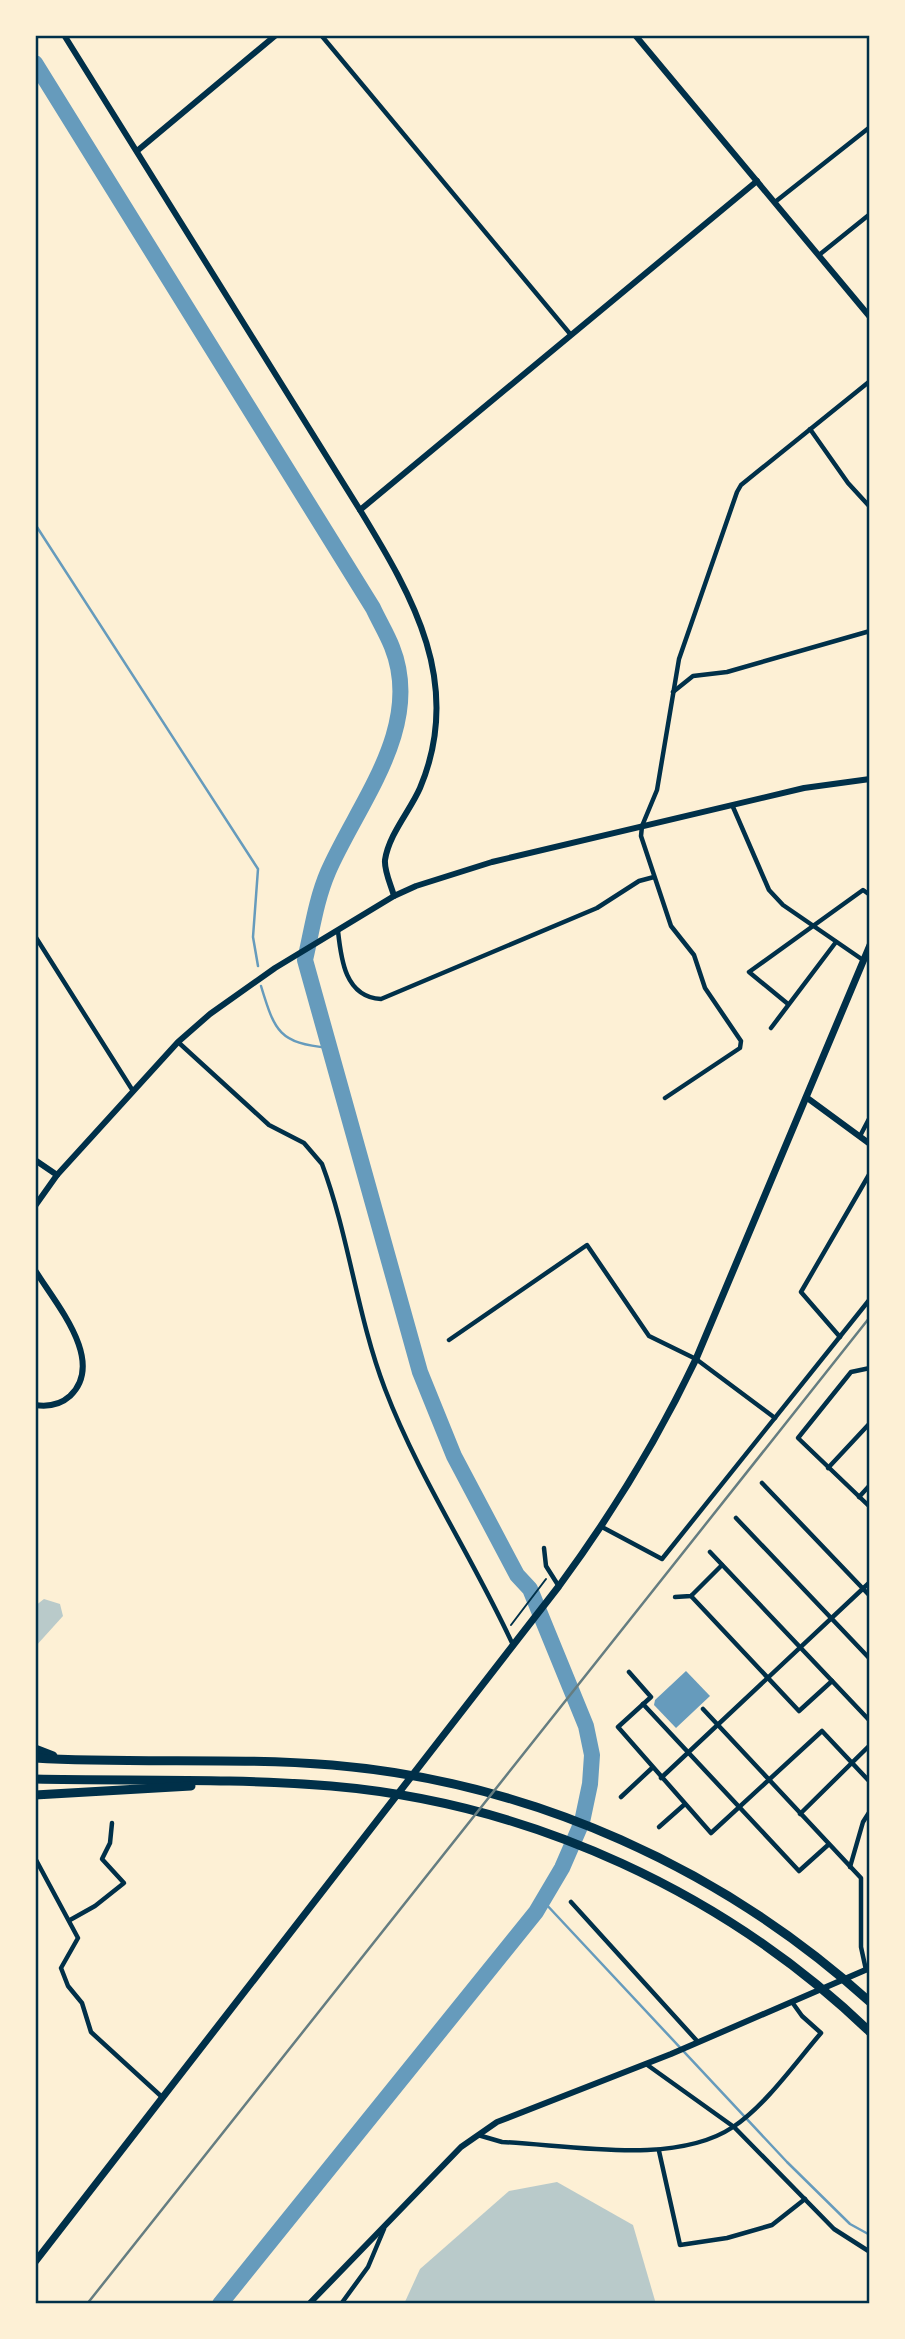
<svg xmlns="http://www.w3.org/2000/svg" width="905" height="2339" font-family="'PT Sans',sans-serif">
	<rect width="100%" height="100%" fill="#fdf0d5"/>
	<g fill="#b9caca">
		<polygon points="44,1599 60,1604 63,1616 35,1647 35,1606"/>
		<polygon points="557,2182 633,2225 656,2304 404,2304 420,2269 509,2191"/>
	</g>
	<polygon fill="#669bbc" points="686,1671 710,1696 676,1728 654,1705 655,1700"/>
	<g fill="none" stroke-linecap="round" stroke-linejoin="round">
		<g stroke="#669bbc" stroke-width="2.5">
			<polyline points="35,524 258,869 253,937 258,966"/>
			<path d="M261 986C275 1032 279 1043 329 1048"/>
			<polyline points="544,1902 787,2162 850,2224 870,2235"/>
		</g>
		<path stroke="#669bbc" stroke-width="16" d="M35 63 373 608C379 621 387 634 392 647 424 727 358 803 328 872 316 900 312 930 305 960L420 1372 454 1456 517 1575 530 1589 586 1726 592 1755 590 1784 582 1822 562 1868 536 1912 220 2304"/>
		<polyline stroke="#003049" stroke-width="2" points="511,1625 546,1579"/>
		<g stroke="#003049" stroke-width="4.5">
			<polyline points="321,35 571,335"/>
			<polyline points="775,202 870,127"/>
			<polyline points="819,255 870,214"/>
			<polyline points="810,429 848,483 870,507"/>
			<polyline points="673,692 693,676 727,672 870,631"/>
			<polyline points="733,807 769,890 783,905 863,960"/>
			<path d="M338 931C341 959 345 997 381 999L597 908 639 881 654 877"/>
			<polyline points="35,936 133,1091"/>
			<polyline points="788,1004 749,972 863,890 870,895"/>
			<polyline points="771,1028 836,942"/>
			<path d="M178 1042 269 1125 304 1143 322 1164C349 1236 357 1316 385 1389 419 1478 473 1558 513 1645"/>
			<polyline points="665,1098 740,1048 741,1041 705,988 694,955 671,926 641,836 642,826 657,790 679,659 737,492 741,485 870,381"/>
			<polyline points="860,1136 870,1117"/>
			<polyline points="840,1337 801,1292 870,1173"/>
			<polyline points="449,1340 587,1245 649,1336 696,1359 775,1418"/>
			<polyline points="870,1368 851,1372 798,1438 870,1507"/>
			<polyline points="828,1468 870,1423"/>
			<polyline points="762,1483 870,1596"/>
			<polyline points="859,1497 870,1485"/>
			<polyline points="736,1518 870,1659"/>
			<polyline points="602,1527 662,1559 870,1299"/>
			<polyline points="544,1548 546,1566 558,1585"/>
			<polyline points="710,1552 870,1721"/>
			<polyline points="691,1596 799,1711 832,1681"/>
			<polyline points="675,1597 691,1596 722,1565"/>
			<polyline points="629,1672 651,1697 618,1727 711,1833 822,1731 870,1782"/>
			<polyline points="643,1704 799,1871 828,1845"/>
			<polyline points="703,1709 861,1878 861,1947 866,1970"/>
			<polyline points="661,1778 870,1582"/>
			<polyline points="621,1797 652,1768"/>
			<polyline points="800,1814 870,1745"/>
			<polyline points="659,1827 685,1804"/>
			<polyline points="35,1858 78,1938 61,1968 68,1986 82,2003 91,2032 162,2097"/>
			<polyline points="850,1867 863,1822 870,1811"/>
			<polyline points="571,1902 698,2042"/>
			<polyline points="70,1920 95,1906 124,1883 102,1859 110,1843 112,1823"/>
			<polyline points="646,2064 734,2127 834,2229 870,2252"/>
			<path d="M478 2135 502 2142C570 2145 675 2166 733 2127 765 2106 796 2062 821 2033L802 2016 792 2002"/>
			<polyline points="659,2151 680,2245 727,2238 772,2225 805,2199"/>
			<polyline points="341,2304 368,2267 384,2229"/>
		</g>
		<g stroke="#003049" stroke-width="6">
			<polyline points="64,35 360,510 757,181"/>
			<polyline points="137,151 276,35"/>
			<path d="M360 510C413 597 464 684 420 788 410 811 389 834 385 860 384 871 391 885 394 896"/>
			<polyline points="806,1097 870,1144"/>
			<polyline points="57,1175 178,1042 210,1014 275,968 394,896 416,886 492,862 804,788 870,779"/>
			<polyline points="309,2304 461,2147 497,2122 671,2054 870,1968"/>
		</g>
		<g stroke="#003049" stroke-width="6">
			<polyline points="635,35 870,317"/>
			<polyline points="35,1160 57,1175 35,1206"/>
			<path d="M35 1270C54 1302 107 1361 70 1396 60 1405 48 1407 35 1405"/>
		</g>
		<path stroke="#003049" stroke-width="7" d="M35 2262 559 1586C612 1514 657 1441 696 1359L870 945"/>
		<g stroke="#003049" stroke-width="9">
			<polyline points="35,1749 53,1756"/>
			<path d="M35 1758C134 1764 233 1757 332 1765 532 1782 722 1868 870 2002"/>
			<path d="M35 1779C134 1781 233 1778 331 1786 531 1803 726 1893 870 2032"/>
			<polyline points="35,1795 191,1786"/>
		</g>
		<polyline stroke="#657d81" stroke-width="2.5" points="87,2304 870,1317"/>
	</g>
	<rect width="905" height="2339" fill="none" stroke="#fdf0d5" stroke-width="74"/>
	<rect x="37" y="37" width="831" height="2265" fill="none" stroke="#003049" stroke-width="2.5"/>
</svg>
